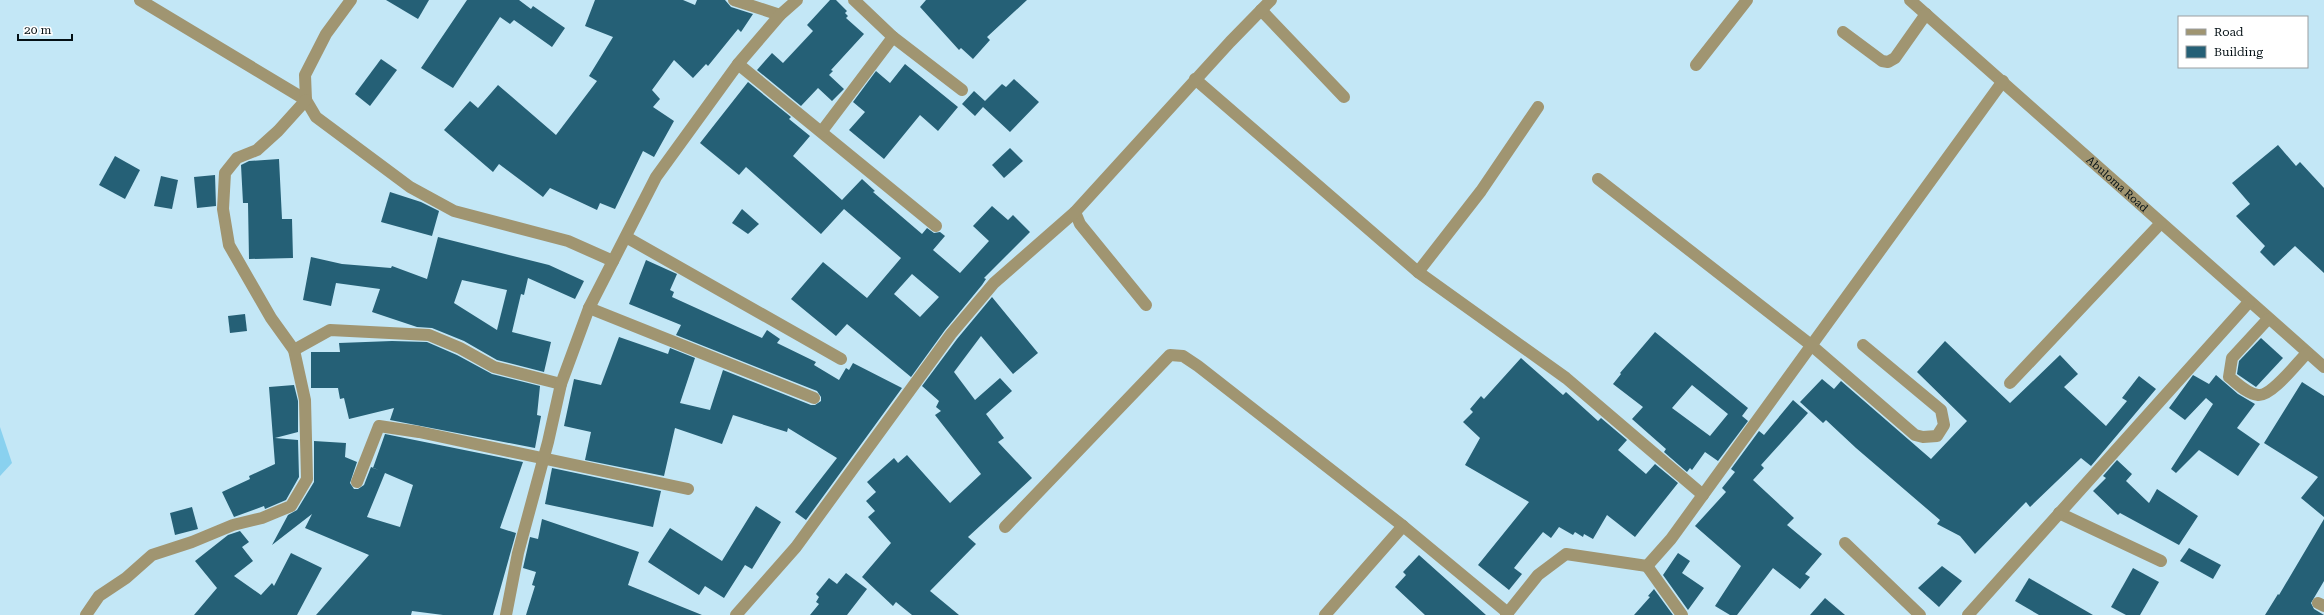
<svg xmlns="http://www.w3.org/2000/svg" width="2324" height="615" font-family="'Roboto Serif',serif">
	<rect width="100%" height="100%" fill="#c3e7f6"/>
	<polygon fill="#89d1ef" points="0,427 12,463 0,476"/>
	<g fill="#256076" fill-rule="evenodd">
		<polygon points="386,0 429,0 418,19"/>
		<polygon points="467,0 519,0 531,9 533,6 565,28 552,47 514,20 510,24 500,17 453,88 421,68"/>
		<polygon points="595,0 683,0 695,5 697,0 725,0 731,7 753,14 741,32 738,29 708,66 706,64 693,78 674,60 652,90 660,99 653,107 674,121 654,157 643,151 615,209 600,203 597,210 550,188 543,197 499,164 493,172 444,130 470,101 478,108 498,85 556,135 597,81 589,76 613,37 585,26"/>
		<polygon points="830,0 836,0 847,11 845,13 848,16 846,18 864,34 831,70 833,71 829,75 844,89 832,101 818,88 801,106 757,70 772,53 783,63 813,31 807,25"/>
		<polygon points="926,0 1027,0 987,37 990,40 973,59 961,48 959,50 920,7"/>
		<polygon points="381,59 397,70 370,106 355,94"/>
		<polygon points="905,64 958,107 938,131 920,115 884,159 849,130 865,112 853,102 876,71 890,83"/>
		<polygon points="1014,79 1039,102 1010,132 983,107 975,116 962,104 974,91 985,101 1002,84 1006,87"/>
		<path d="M748 82 791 117 789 119 810 136 793 156 812 173 842 200 862 179 875 191 873 192 922 234 927 228 934 233 940 232 945 236 933 250 960 273 989 241 973 226 992 206 1008 220 1013 215 1030 232 984 278 986 279 982 285 945 330 911 377 847 324 836 336 791 299 823 262 867 298 901 258 844 209 821 234 746 167 739 175 700 143ZM912 274 939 297 920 317 894 294Z"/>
		<polygon points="2278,145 2296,166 2300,162 2324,188 2324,273 2295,246 2274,266 2260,252 2265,246 2236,216 2250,204 2232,183"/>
		<polygon points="1010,148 1023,161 1004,178 992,165"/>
		<polygon points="115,156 140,170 125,199 99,185"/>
		<polygon points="279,159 282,219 292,219 293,258 249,259 248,203 243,203 241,165 249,161"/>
		<polygon points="215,175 216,206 197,208 194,177"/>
		<polygon points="161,176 178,180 172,209 154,206"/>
		<polygon points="390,192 421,202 439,211 432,236 381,222"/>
		<polygon points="742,209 759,224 748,234 732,223"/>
		<path d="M438 237 549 265 584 281 575 299 528 278 524 295 521 294 512 332 551 342 544 372 497 360 464 341 432 328 417 327 372 312 380 289 336 283 331 306 303 300 311 257 342 264 391 268 392 266 427 279ZM462 280 507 290 497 330 454 303Z"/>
		<polygon points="646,260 677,274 670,290 674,292 672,297 762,338 767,330 780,339 777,343 816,362 814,365 839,380 846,368 849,370 853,363 902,388 806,520 795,512 837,458 788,428 787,432 733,415 722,444 675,428 664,476 585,460 591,432 564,426 574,379 601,385 619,337 668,354 670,348 695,358 680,403 710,410 723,370 811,405 815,405 821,401 821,397 817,391 676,335 681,325 629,304"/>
		<polygon points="992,297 1038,353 1013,374 981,336 954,372 975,400 1000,378 1012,391 986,414 1004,438 998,442 1032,478 968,537 976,544 930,591 959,615 912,615 896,602 893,606 862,577 891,543 868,517 875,511 866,501 876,492 867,482 894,458 898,463 907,455 950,503 981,474 935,415 941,411 936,407 939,401 922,386 957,339"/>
		<polygon points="245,314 247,331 230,333 228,316"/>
		<path d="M1655 332 1748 408 1742 416 1748 421 1718 461 1705 452 1692 470 1690 468 1687 472 1664 452 1666 449 1632 419 1643 407 1613 384 1621 374 1620 373ZM1692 385 1728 414 1710 436 1672 408Z"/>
		<polygon points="2261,338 2283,358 2256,387 2237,374 2239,361"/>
		<polygon points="392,341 427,342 457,355 492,374 540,386 537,415 541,416 535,448 390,420 394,408 349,419 344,398 340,399 338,388 311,388 311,352 340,352 339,343"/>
		<polygon points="1945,341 2010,403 2060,355 2078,374 2064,387 2106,426 2127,401 2122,398 2139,376 2156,389 2091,466 2081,458 2030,507 2026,502 1975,554 1960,536 1937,524 1940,520 1856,448 1826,420 1823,423 1800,402 1822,379 1834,389 1841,381 1931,459 1967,421 1917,372"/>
		<polygon points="1521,358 1563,395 1566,392 1598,421 1601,418 1627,440 1618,450 1646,474 1655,464 1678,483 1635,537 1607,515 1593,539 1584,534 1583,537 1575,532 1573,535 1559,527 1551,538 1543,532 1514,568 1522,574 1509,590 1478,565 1529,502 1465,465 1480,438 1463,422 1473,412 1470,409 1481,396 1484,399"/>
		<polygon points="2193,375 2209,384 2216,375 2238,394 2255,404 2237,428 2260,444 2238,476 2199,450 2176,473 2171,469 2213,404 2206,398 2185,420 2169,408"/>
		<polygon points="2302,382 2324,396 2324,517 2301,498 2318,477 2264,443"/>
		<polygon points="294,385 298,401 298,432 275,438 298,440 299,477 286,500 265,509 264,506 234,517 222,492 250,479 249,476 275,464 269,387"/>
		<polygon points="1793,400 1808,413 1761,465 1764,468 1753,480 1794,518 1787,525 1822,554 1805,574 1810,577 1800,589 1773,568 1737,615 1730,615 1715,606 1741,566 1695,526 1726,492 1722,488 1735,472 1731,469 1759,431 1764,435"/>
		<path d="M385 434 523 462 500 528 516 533 493 615H443L412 611 411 615H316L369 555 305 528 312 514 272 545 288 515 297 510 314 482V441L346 443 345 457 357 462 350 483 354 489H358L364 485 371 467 379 470 373 468ZM385 473 413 485 400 527 367 517Z"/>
		<polygon points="2117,460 2132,474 2126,481 2149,503 2157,489 2198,516 2179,545 2120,513 2118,515 2093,491 2106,478 2103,476"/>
		<polygon points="552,468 661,491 653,527 545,504"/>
		<polygon points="756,506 781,522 752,569 745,565 724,598 705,586 699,595 648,562 670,528 722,561"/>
		<polygon points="192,507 198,529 175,535 170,513"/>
		<polygon points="542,519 639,552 628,585 702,615 526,615 535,586 532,585 536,572 523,568 530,537 538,539"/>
		<polygon points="2324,519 2324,581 2311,603 2314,609 2324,615 2265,615 2278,594 2279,595"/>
		<polygon points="240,531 249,542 242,547 253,561 234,576 261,595 272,583 274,586 291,553 322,568 297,615 194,615 217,588 195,561 228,535"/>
		<polygon points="2189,548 2221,565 2213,579 2180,561"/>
		<polygon points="1678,553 1690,561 1682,573 1704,588 1688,610 1663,575"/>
		<polygon points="1419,555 1486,615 1425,615 1395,587 1406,575 1403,572"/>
		<polygon points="1942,566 1962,581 1939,607 1918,588"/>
		<polygon points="2133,568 2159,582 2140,615 2126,615 2111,607"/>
		<polygon points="846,573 867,589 847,615 810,615 819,604 816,602 819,597 816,594 829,578 837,584"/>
		<polygon points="2029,578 2093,615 2039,615 2015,601"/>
		<polygon points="1654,589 1673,615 1634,615 1650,597 1648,596"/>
		<polygon points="1825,598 1845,615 1810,615"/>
	</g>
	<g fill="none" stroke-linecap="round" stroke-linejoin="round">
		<g stroke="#a09571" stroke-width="12">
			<polyline points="140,0 306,100"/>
			<polyline points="351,0 326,34 305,75 306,100 316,117 410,187 454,211 568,241 613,261"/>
			<polyline points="734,0 780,15"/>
			<polyline points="854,0 893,37 962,90"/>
			<path id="s1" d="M1910 0 2324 367"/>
			<polyline points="1261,10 1344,97"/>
			<polyline points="1843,32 1882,61 1888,62 1895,58 1926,14"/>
			<polyline points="738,64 936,226"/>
			<polyline points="1696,65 1747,0"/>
			<polyline points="1195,79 1418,272 1566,378 1703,495"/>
			<polyline points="822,131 893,37"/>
			<polyline points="1598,179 1811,345 1915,435 1923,437 1937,436 1944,425 1941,410 1863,345"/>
			<polyline points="1075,212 1080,224 1146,305"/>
			<polyline points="626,237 841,359"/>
			<polyline points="1418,272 1481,191 1538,107"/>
			<polyline points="589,308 814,398"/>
			<path d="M2268 319 2232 358 2229 377C2237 383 2247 394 2258 395 2271 397 2297 363 2307 353"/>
			<polyline points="294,350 330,330 429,335 460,348 494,367 561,384"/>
			<polyline points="2010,383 2161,223"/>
			<polyline points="357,482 379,426 419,432 688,489"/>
			<polyline points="2059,513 2161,561"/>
			<polyline points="1005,527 1170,355 1183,356 1198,366 1403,526 1508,613"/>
			<polyline points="1845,543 1920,615"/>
			<polyline points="1647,566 1682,615"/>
			<polyline points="2318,603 2324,606"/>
			<polyline points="86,615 99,596 126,578 152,555 192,542 233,525 262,518 291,506 307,479 305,400 294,350 271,318 229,245 223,209 225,173 237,158 257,150 278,131 306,100"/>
			<polyline points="506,615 518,553 548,442 561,384 589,308 656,177 738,64 780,15 797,0"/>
			<polyline points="736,615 796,547 951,334 994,283 1075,212 1230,42 1271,0"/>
			<polyline points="1325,615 1403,526"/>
			<polyline points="1506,615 1538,575 1566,554 1647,566 1671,539 2003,81"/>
			<polyline points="1968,615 2249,302"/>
		</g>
	</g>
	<g text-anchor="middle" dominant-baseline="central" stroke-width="4" stroke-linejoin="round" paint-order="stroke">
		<g font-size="11" fill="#041015" stroke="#fff">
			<text stroke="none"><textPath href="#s1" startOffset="277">Abuloma Road</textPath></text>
		</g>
	</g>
	<rect x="2178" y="16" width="130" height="52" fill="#ffffff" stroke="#9b9fa1"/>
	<rect x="2186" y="29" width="20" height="6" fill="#a09571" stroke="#9b9fa1"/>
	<text x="2214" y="36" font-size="12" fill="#041015">Road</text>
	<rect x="2186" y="46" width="20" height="12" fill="#256076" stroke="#9b9fa1"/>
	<text x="2214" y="56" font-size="12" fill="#041015">Building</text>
	<path d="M18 34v6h54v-6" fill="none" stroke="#041015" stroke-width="2"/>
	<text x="24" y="34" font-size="12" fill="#041015" stroke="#ffffff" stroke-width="3" paint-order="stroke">20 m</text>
</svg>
